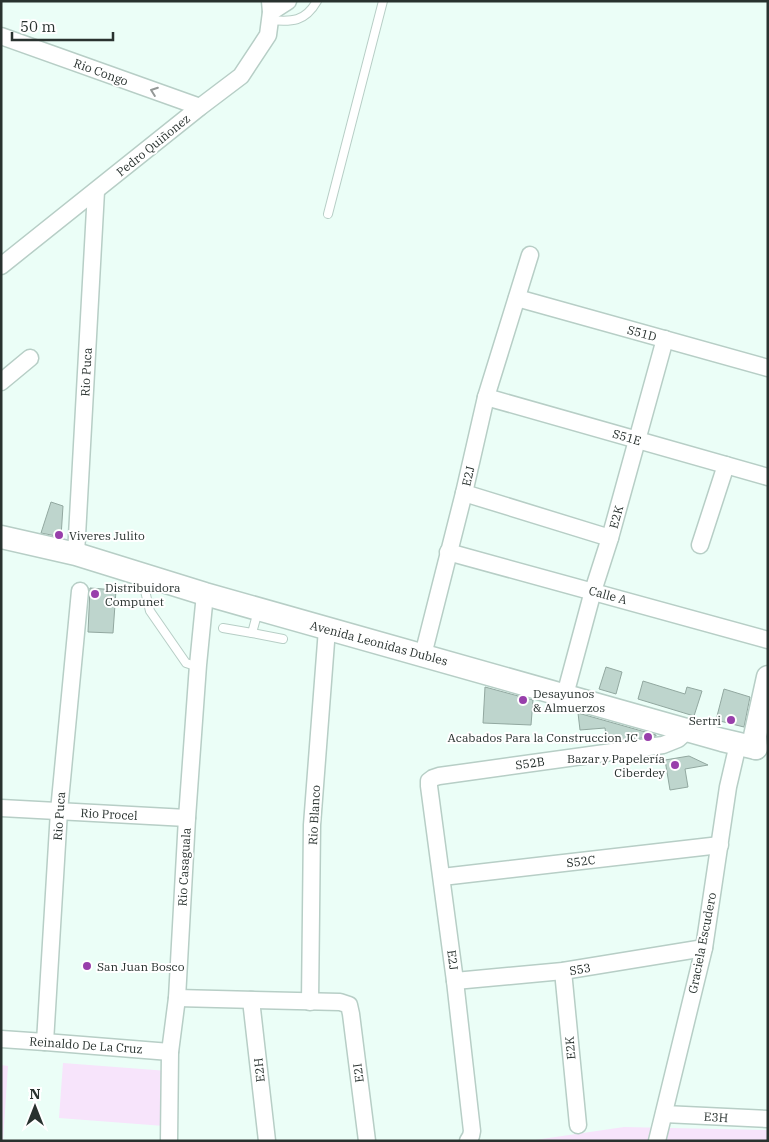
<svg xmlns="http://www.w3.org/2000/svg" width="769" height="1142" font-family="'IBM Plex Serif',serif">
	<rect width="100%" height="100%" fill="#ebfef7"/>
	<g fill="#f7e4fb">
		<polygon points="63,1063 168,1071 164,1126 59,1118"/>
		<polygon points="1,1065 8,1066 3,1141 1,1141"/>
		<polygon points="624,1127 768,1130 768,1141 528,1141"/>
	</g>
	<g fill="#bed5cd" stroke="#92a8a0">
		<polygon points="51,502 63,506 61,537 41,533"/>
		<polygon points="90,588 116,590 113,633 88,632"/>
		<polygon points="606,667 622,672 616,694 599,689"/>
		<polygon points="643,681 685,694 687,687 702,691 694,716 638,699"/>
		<polygon points="485,687 533,700 531,725 483,723"/>
		<polygon points="724,689 750,697 744,727 716,720"/>
		<polygon points="578,713 656,735 656,736 607,743 605,728 580,730"/>
		<polygon points="689,756 708,765 685,769 688,787 670,790 665,760"/>
	</g>
	<g fill="none" stroke-linecap="round" stroke-linejoin="round">
		<g stroke="#b7cec6" stroke-width="10">
			<g id="service">
				<path d="M270 20C292 22 305 22 317 1"/>
				<polyline points="328,214 383,1"/>
				<polyline points="146,578 145,591 150,611 186,663 192,665 198,665"/>
				<polyline points="223,628 252,633 258,611"/>
				<polyline points="252,633 283,639"/>
			</g>
		</g>
		<g stroke="#b7cec6" stroke-width="19">
			<g id="minor">
				<polyline points="271,12 288,1"/>
				<polyline points="1,36 200,107"/>
				<polyline points="1,266 200,107 241,76 268,35 271,12 270,1"/>
				<polyline points="517,298 768,368"/>
				<polyline points="1,382 30,358"/>
				<polyline points="486,397 768,477"/>
				<polyline points="464,493 610,538"/>
				<polyline points="700,545 726,465"/>
				<polyline points="448,552 768,640"/>
				<polyline points="76,554 96,191"/>
				<polyline points="423,655 464,493 486,397 530,255"/>
				<polyline points="565,695 593,591 610,538 665,339"/>
				<polyline points="1,808 187,818"/>
				<polyline points="442,877 720,845"/>
				<polyline points="563,971 578,1125"/>
				<polyline points="455,981 563,971 704,948"/>
				<polyline points="177,998 340,1002 349,1005 351,1014 367,1141"/>
				<polyline points="251,1000 267,1141"/>
				<polyline points="310,1002 312,825 327,629"/>
				<polyline points="1,1039 45,1042 170,1052"/>
				<polyline points="45,1042 59,811 80,591"/>
				<polyline points="664,1114 768,1119"/>
				<polyline points="169,1141 170,1052 177,998 187,818 198,665 205,594"/>
				<polyline points="468,1141 471,1136 472,1131 455,981 429,786 429,781 433,778 439,776 663,745 678,739 688,730"/>
				<polyline points="657,1141 704,948 728,787 738,744"/>
			</g>
		</g>
		<g stroke="#b7cec6" stroke-width="25">
			<g id="secondary">
				<polyline points="1,537 76,554 205,594 722,740 756,748"/>
				<polyline points="756,748 755,736 768,677"/>
			</g>
		</g>
		<use href="#service" stroke="#fff" stroke-width="8"/>
		<use href="#minor" stroke="#fff" stroke-width="16"/>
		<use href="#secondary" stroke="#fff" stroke-width="22"/>
	</g>
	<defs><path id="oneway-chevron" d="M-2-3.5L2.5 0L-2 3.5" fill="none" stroke-width="1.6" stroke-linecap="round" stroke-linejoin="round" transform="scale(1.25)"/></defs>
	<use stroke="#949897" href="#oneway-chevron" transform="translate(154 91) rotate(-160)"/>
	<g fill="#983fab" stroke="#fff" stroke-width="2">
		<circle cx="59" cy="535" r="5"/>
		<circle cx="95" cy="594" r="5"/>
		<circle cx="523" cy="700" r="5"/>
		<circle cx="731" cy="720" r="5"/>
		<circle cx="648" cy="737" r="5"/>
		<circle cx="675" cy="765" r="5"/>
		<circle cx="87" cy="966" r="5"/>
	</g>
	<g text-anchor="middle" dominant-baseline="central" stroke-width="4" stroke-linejoin="round" paint-order="stroke">
		<g font-size="12" fill="#29322f" stroke="#fff">
			<text transform="translate(101 72) rotate(20)">Rio Congo</text>
			<text transform="translate(153 145) rotate(-39)">Pedro Quiñonez</text>
			<text transform="translate(642 333) rotate(15)">S51D</text>
			<text transform="translate(86 372) rotate(-87)">Rio Puca</text>
			<text transform="translate(627 437) rotate(16)">S51E</text>
			<text transform="translate(468 476) rotate(-77)">E2J</text>
			<text transform="translate(616 517) rotate(-75)">E2K</text>
			<text transform="translate(608 595) rotate(15)">Calle A</text>
			<text transform="translate(379 643) rotate(15)">Avenida Leonidas Dubles</text>
			<text transform="translate(530 763) rotate(-8)">S52B</text>
			<text transform="translate(109 814) rotate(3)">Rio Procel</text>
			<text transform="translate(314 815) rotate(-87)">Rio Blanco</text>
			<text transform="translate(59 816) rotate(-86)">Rio Puca</text>
			<text transform="translate(581 861) rotate(-7)">S52C</text>
			<text transform="translate(184 867) rotate(-87)">Rio Casaguala</text>
			<text transform="translate(702 943) rotate(-79)">Graciela Escudero</text>
			<text transform="translate(453 960) rotate(83)">E2J</text>
			<text transform="translate(580 969) rotate(-10)">S53</text>
			<text transform="translate(86 1045) rotate(4)">Reinaldo De La Cruz</text>
			<text transform="translate(570 1048) rotate(-95)">E2K</text>
			<text transform="translate(259 1070) rotate(-96)">E2H</text>
			<text transform="translate(358 1073) rotate(-97)">E2I</text>
			<text transform="translate(716 1117) rotate(3)">E3H</text>
		</g>
		<g font-size="12" fill="#29322f" stroke="#fff" text-anchor="start">
			<text x="69" y="535">Viveres Julito</text>
			<text x="105" y="587">Distribuidora<tspan x="105" dy="14">Compunet</tspan></text>
			<text x="533" y="693">Desayunos<tspan x="533" dy="14">&amp; Almuerzos</tspan></text>
			<text x="721" y="720" text-anchor="end">Sertri</text>
			<text x="638" y="737" text-anchor="end">Acabados Para la Construccion JC</text>
			<text x="665" y="758" text-anchor="end">Bazar y Papelería<tspan x="665" dy="14">Ciberdey</tspan></text>
			<text x="97" y="966">San Juan Bosco</text>
		</g>
	</g>
	<rect width="769" height="1142" fill="none" stroke="#29322f" stroke-width="5"/>
	<g transform="translate(35 1107)" stroke="#ffffff" stroke-width="4" paint-order="stroke">
	<path d="M0-4L9 19L0 12L-9 19Z" fill="#29322f"/>
	<text y="-8" font-size="14" font-weight="bold" text-anchor="middle" fill="#29322f">N</text>
	</g>
	<path d="M12 32v8h101v-8" fill="none" stroke="#29322f" stroke-width="2.5"/>
	<text x="20" y="32" font-size="15" fill="#29322f" stroke="#ffffff" stroke-width="4" paint-order="stroke">50 m</text>
</svg>
